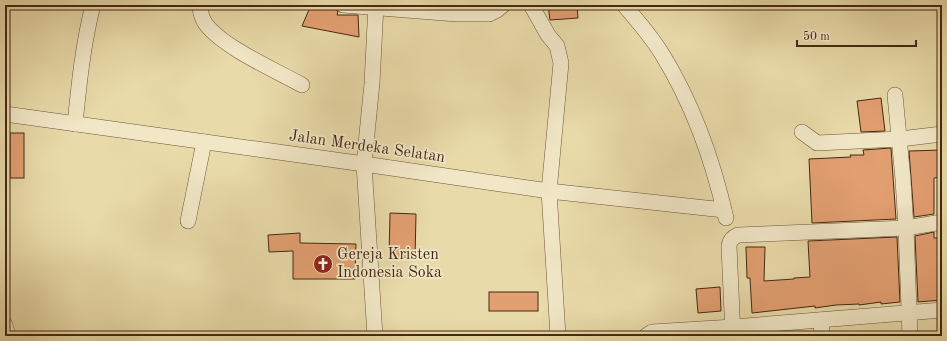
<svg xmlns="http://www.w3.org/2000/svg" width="947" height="341" font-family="'Old Standard TT',serif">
	<rect width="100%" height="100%" fill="#e9daa9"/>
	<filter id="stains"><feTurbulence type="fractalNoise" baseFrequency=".005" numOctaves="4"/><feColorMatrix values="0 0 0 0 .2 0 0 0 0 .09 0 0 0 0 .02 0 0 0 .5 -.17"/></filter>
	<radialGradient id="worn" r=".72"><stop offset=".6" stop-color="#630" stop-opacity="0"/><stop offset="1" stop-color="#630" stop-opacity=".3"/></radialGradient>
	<g fill="#e29f71" stroke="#442913">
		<polygon points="311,5 332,5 334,6 338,12 337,15 358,15 359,37 302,26"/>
		<polygon points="548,5 577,5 578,18 550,20"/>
		<polygon points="881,98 885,131 861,132 857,101"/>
		<rect x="10" y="133" width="14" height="45"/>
		<polygon points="891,148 896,219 812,223 809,159 851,157 850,155 864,155 863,150"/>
		<polygon points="942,150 942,177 934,178 934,214 914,217 909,151"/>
		<polygon points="390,213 416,214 415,258 389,257"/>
		<polygon points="934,232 934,238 942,238 942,262 941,262 942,300 918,302 915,236"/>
		<polygon points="300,233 300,243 356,244 355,279 293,279 293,251 269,252 268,235"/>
		<polygon points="897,237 900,302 881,304 881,302 859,305 859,304 836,305 815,308 815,306 752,313 750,278 747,278 746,247 765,247 764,281 794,279 794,278 810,277 808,241"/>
		<polygon points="720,287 721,311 698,313 696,289"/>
		<rect x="489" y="292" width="49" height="19"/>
	</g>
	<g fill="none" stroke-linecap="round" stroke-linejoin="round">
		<g stroke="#6d5538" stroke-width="16">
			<g id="minor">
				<path d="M200 5C200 11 202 18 205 23 222 47 275 70 302 85"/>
				<polyline points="343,5 457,14 489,14 497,10 503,5"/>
				<polyline points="531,5 548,35 557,46 561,63 549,191 558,336"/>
				<path d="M624 5C637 20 651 36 662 54 693 104 713 161 726 218"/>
				<polyline points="5,114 364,164 549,191 724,210"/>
				<path d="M75 124C79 84 83 44 93 5"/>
				<polyline points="802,132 817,143 900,139 942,134"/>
				<polyline points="188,221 204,142"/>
				<polyline points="821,320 822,336"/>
				<polyline points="5,325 8,336"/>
				<polyline points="375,336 364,164 372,83 376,5"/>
				<polyline points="646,336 652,332 733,327 942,310"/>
				<path d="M733 336 729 246C730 240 732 238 738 235L906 228 903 179 895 95"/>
				<polyline points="910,336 906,228 942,222"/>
			</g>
		</g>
		<use href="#minor" stroke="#f1e7c7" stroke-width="15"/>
	</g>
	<defs>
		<g id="church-disc" transform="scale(1)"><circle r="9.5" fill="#8f2418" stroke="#f1e7c7"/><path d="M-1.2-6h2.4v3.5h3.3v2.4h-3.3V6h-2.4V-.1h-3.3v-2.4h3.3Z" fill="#fff"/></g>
	</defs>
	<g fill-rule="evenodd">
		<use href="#church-disc" x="323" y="264"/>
	</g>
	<g text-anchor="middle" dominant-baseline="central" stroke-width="3.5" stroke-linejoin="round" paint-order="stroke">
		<g font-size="16" fill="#442913" stroke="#f1e7c7">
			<text transform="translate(367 147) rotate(8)">Jalan Merdeka Selatan</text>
		</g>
		<g font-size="16" fill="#442913" stroke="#f1e7c7" text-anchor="start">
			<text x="337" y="255">Gereja Kristen<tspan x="337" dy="18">Indonesia Soka</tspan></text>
		</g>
	</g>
	<rect width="947" height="341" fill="none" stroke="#e9daa9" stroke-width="20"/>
	<rect x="6" y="6" width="935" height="329" fill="none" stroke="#442913" stroke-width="2"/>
	<rect x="10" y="10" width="927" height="321" fill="none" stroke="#442913"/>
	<path d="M797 40v6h119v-6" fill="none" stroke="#442913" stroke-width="2"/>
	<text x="803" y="40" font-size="12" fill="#442913" stroke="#f1e7c7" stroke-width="3" paint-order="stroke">50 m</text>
	<rect width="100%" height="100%" filter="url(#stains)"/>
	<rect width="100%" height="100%" fill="url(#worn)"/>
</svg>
